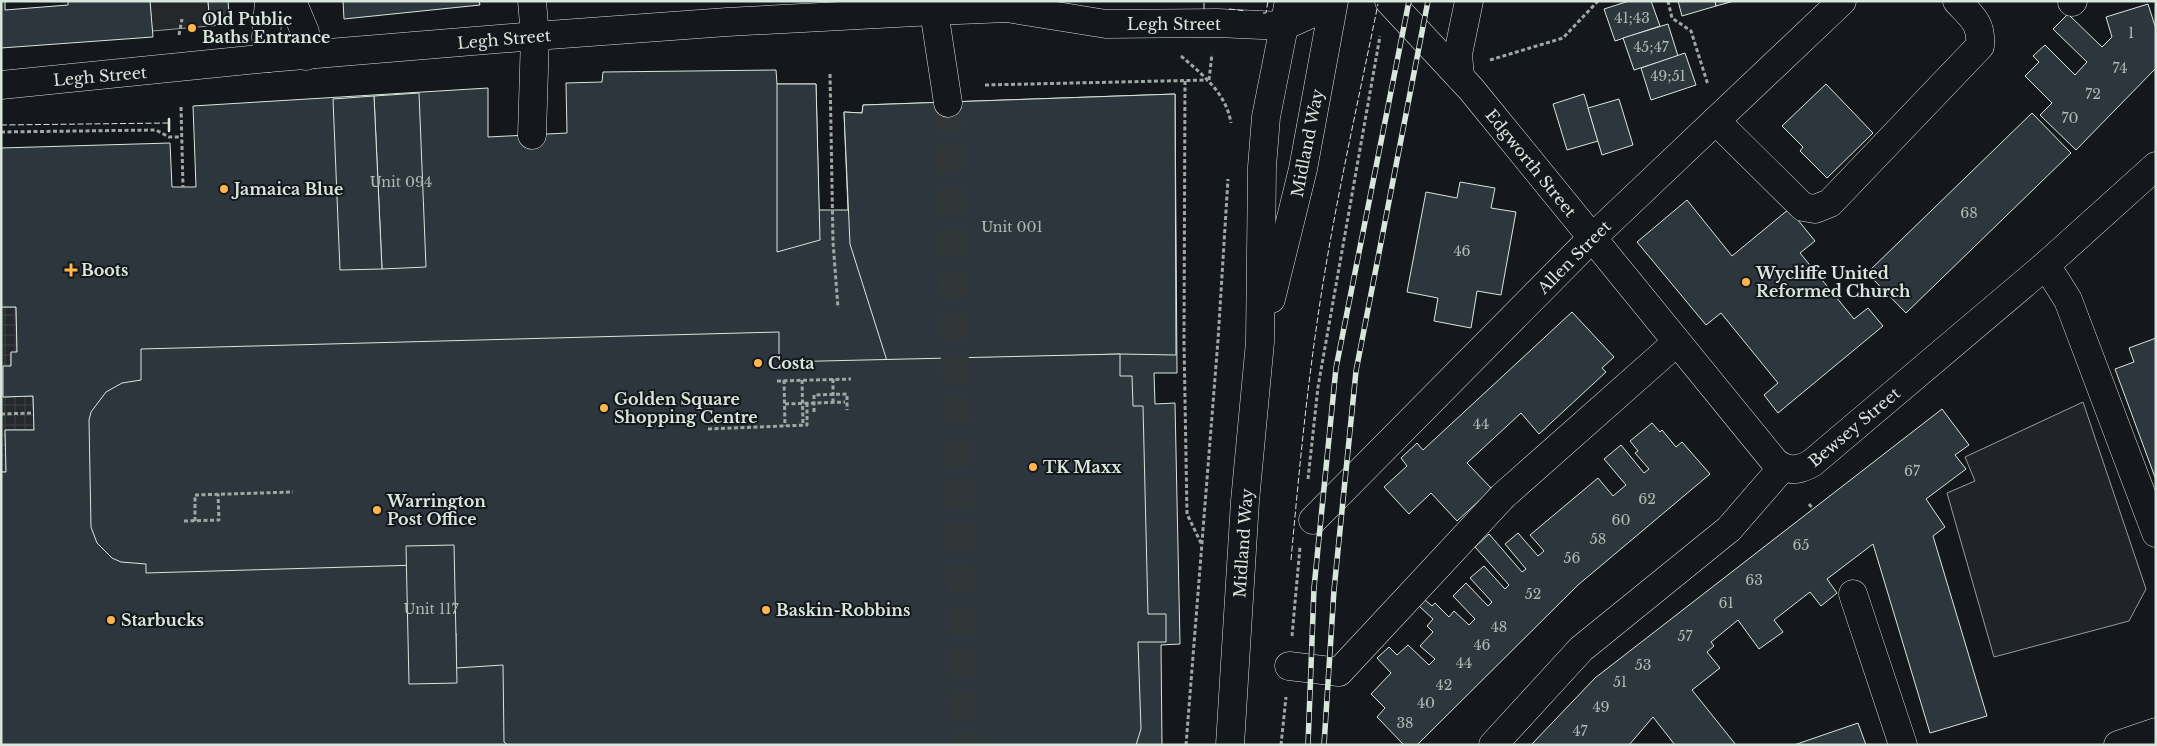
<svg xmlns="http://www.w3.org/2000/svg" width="2157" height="746" font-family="'Libre Baskerville',serif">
	<defs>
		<pattern id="plaza-grid" width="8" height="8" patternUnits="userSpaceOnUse" patternTransform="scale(1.25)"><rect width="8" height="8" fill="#24282b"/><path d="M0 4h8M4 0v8" fill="none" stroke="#393d3f"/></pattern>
	</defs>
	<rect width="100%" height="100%" fill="#14181c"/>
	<polygon fill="#202428" stroke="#939e99" points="2083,402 2146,589 2129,621 1994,657 1947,493 1975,481 1965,457"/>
	<polygon fill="#24282b" stroke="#939e99" points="150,1 208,1 210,26 152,31"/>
	<polygon fill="url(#plaza-grid)" stroke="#939e99" points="1,307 16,307 17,352 11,353 11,366 3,367 3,397 33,396 34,430 5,430 6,472 1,472"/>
	<g fill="#2c363c" stroke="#d8e6dc">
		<polygon points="1,1 5,1 5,10 68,5 68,1 150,1 153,37 1,48"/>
		<polygon points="208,1 228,1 230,24 210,26"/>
		<polygon points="343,1 479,1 480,5 344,19"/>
		<polygon points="1629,1 1651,1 1660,26 1615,41 1604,9"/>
		<polygon points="1678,1 1715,1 1716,6 1682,16"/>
		<polygon points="1715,1 1734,1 1716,6"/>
		<polygon points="2148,4 2156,29 2156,68 2076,150 2040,115 2052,103 2025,76 2039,62 2033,56 2045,45 2075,75 2087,62 2053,29 2068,14 2102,47 2112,37 2106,17"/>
		<polygon points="1668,24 1678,56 1634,70 1623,38"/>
		<polygon points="1685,53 1696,85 1651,100 1641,68"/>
		<polygon points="776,70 777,84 816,84 819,210 848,210 844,112 862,113 863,105 1175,94 1177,373 1154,373 1155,404 1175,403 1180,644 1161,645 1162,745 1,745 1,472 6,472 5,430 34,430 33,396 3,397 3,366 11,366 11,352 17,352 16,307 1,307 1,148 170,143 172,187 196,187 193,106 488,88 488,137 567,133 566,83 602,82 603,72"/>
		<polygon points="777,84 816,84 820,240 777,252"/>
		<polygon points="1826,84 1873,133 1827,178 1800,151 1803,147 1782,126"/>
		<polygon points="419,93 426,267 382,269 374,96"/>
		<polygon points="1175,94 1176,355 1120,354 887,361 850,244 844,112 862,113 863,105"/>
		<polygon points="1584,94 1598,141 1567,150 1553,104"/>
		<polygon points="374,96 382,269 340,270 333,99"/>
		<polygon points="1619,99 1633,145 1602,155 1588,108"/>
		<polygon points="2032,113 2071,153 1906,313 1867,273"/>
		<polygon points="1460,182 1495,188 1491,208 1516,212 1501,295 1477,291 1471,328 1434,321 1438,298 1407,292 1426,192 1457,198"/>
		<polygon points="1687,200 1732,256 1789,209 1815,241 1800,253 1854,319 1868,308 1883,326 1778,413 1764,395 1778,383 1721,313 1706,325 1637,242"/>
		<polygon points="1572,312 1614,357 1602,368 1606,372 1539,434 1521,413 1467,463 1492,489 1457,521 1431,493 1409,514 1384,487 1407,466 1401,458 1417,443 1423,450"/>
		<polygon points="779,332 779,362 1120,354 1120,376 1132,376 1133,406 1143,406 1148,614 1166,614 1166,642 1138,642 1141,729 1136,745 508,745 504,742 503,665 456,668 456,633 452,633 452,564 146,573 146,564 121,562 112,558 97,543 91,527 89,420 91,412 106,392 122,383 141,380 141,349"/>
		<polygon points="2156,338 2156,480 2115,369 2134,362 2129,348"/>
		<polygon points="1942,409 1969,445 1955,455 1966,469 1926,499 1945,527 1933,536 1987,716 1930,733 1873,544 1827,579 1837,593 1821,606 1810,592 1774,620 1783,632 1759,649 1738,620 1711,642 1714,646 1707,652 1720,668 1692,690 1736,745 1675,745 1653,717 1629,745 1531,745 1595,678"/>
		<polygon points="1652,423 1660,432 1662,430 1676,447 1682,442 1710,474 1578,585 1417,745 1404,745 1377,717 1385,708 1371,694 1391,673 1377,658 1389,647 1397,655 1408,645 1429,665 1435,659 1420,646 1433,632 1427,626 1433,619 1419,606 1425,600 1432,606 1435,603 1449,617 1454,611 1469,625 1475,619 1453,596 1466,583 1488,606 1492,602 1470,578 1484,566 1505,589 1509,585 1475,547 1489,534 1522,572 1526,569 1505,544 1518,533 1538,556 1544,551 1530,535 1598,478 1613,496 1626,485 1604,459 1621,445 1644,473 1649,469 1635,453 1638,451 1630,441"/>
		<polygon points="454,545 457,683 409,684 406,546"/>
		<polygon points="1858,723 1866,745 1794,745"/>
	</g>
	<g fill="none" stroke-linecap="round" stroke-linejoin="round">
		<polyline stroke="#313739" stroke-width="28" stroke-dasharray="28 14" stroke-linecap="butt" points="948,103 965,745"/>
		<g stroke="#d8e6dc" stroke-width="29">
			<g id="minor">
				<polyline points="292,1 305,32 306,56"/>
				<polyline points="532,1 535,36 532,135"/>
				<path d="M1389 1 1471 89 1775 462C1788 472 1798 471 1812 463L2046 265 2156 166"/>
				<polyline points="2072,2 2073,1"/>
				<polyline points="934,11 948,103"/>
				<polyline points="268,58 266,37 269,1"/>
				<polyline points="1460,77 1458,54 1469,1"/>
				<polyline points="1,85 268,58 535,36 727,22 934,11 1007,8 1106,24 1217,23 1284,26 1333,4 1330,1"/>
				<path d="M1716 121 1803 207 1815 209 1830 203 1980 46C1982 23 1972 17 1957 1"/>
				<polyline points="2046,265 2068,300 2156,533"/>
				<polyline points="1313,520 1592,238 1842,1"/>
				<polyline points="1853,594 1903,745"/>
				<polyline points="1289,666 1339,672 1503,496 1677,342"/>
				<polyline points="1493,745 1581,649 1729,529 1782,468"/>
				<polyline points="2118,745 2156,732"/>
			</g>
		</g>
		<g stroke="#d8e6dc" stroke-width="29">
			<g id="highway">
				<polyline points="1271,299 1303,169 1334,1"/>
				<polyline points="1230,745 1245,501 1260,342 1262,167 1266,117 1289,1"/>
			</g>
		</g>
		<g stroke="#9da8a2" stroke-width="3" stroke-dasharray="4 2.5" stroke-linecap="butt">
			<polyline points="1668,1 1672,18 1691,31 1708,85"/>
			<polyline points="179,35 182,19"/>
			<path d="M1181 56C1203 75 1226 93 1231 123"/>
			<polyline points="1490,60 1563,38 1598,1"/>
			<polyline points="830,74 833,242 838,308"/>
			<polyline points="1209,80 1212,54"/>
			<polyline points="1185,81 1184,342 1187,514 1201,543"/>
			<polyline points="985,85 1208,80"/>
			<polyline points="181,107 183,187"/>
			<polyline points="1,132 156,130 169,137 181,137"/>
			<polyline points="833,379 833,404"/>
			<polyline points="784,380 785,426"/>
			<polyline points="802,380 803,425"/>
			<polyline points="777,381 851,379"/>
			<polyline points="785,404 845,402"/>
			<polyline points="814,412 814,395 847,394 847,410"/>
			<polyline points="1,414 33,413"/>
			<polyline points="708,429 807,425 807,403"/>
			<polyline points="1308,479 1318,387 1380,36"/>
			<polyline points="1809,504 1813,509"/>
			<polyline points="184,521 219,520 218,494"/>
			<polyline points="195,521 195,495 293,492"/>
			<polyline points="1292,636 1300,547"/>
			<polyline points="1186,745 1218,340 1228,179"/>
			<polyline points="1281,745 1286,697"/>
		</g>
		<use href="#minor" stroke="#14181c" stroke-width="28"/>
		<use href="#highway" stroke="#14181c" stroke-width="28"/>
		<g stroke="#d8e6dc" stroke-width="5.5">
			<g id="rail">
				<polyline points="1308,745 1314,588 1336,368 1409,1"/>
				<polyline points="1324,745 1334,590 1356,371 1428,1"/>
			</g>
		</g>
		<use href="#rail" stroke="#14181c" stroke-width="4" stroke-dasharray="11" stroke-linecap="butt"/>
		<g stroke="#d8e6dc" stroke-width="1" stroke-dasharray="6 2.5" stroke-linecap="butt">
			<polyline points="1204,9 1204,1"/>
			<polyline points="1229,9 1246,11"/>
			<polyline points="1263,13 1266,13 1268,1"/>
			<polyline points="1,125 169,123"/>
			<path d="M1291 560C1298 483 1305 407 1316 330 1331 221 1356 112 1378 4"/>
		</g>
		<polyline stroke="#d8e6dc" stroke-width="2.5" points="169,131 169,119"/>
	</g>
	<g fill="#ffb74d" stroke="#14181c" stroke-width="2">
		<circle cx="192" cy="28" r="5"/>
		<circle cx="224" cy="189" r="5"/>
		<path d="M68.5 262.5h5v5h5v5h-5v5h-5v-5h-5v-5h5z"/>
		<circle cx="1746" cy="282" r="5"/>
		<circle cx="758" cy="363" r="5"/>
		<circle cx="604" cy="408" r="5"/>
		<circle cx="1033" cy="467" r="5"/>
		<circle cx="377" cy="510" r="5"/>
		<circle cx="766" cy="610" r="5"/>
		<circle cx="111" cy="620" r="5"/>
	</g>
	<g text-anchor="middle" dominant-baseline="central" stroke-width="4" stroke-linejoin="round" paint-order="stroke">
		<g font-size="14" fill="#adbab4">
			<text x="1632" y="18">41;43</text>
			<text x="2131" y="33">1</text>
			<text x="1651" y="47">45;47</text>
			<text x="2120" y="68">74</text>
			<text x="1668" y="76">49;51</text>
			<text x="2093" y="94">72</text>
			<text x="2070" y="118">70</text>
			<text x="401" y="182">Unit 094</text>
			<text x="1969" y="213">68</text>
			<text x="1012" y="227">Unit 001</text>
			<text x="1462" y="251">46</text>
			<text x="1481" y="424">44</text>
			<text x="1912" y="471">67</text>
			<text x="1647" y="499">62</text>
			<text x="1621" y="520">60</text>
			<text x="1598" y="539">58</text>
			<text x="1801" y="545">65</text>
			<text x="1572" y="558">56</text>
			<text x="1754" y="580">63</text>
			<text x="1533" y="594">52</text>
			<text x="1726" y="603">61</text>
			<text x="431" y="609">Unit 117</text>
			<text x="1499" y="627">48</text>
			<text x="1685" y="636">57</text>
			<text x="1482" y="645">46</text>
			<text x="1464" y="663">44</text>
			<text x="1643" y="665">53</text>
			<text x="1620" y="682">51</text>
			<text x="1444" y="685">42</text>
			<text x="1426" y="703">40</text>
			<text x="1601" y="707">49</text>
			<text x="1405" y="723">38</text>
			<text x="1580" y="731">47</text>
		</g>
		<g font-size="16" font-weight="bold" fill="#d8e6dc" stroke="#14181c" text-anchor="start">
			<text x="202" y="19">Old Public<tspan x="202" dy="18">Baths Entrance</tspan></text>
			<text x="234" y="189">Jamaica Blue</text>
			<text x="81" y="270">Boots</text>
			<text x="1756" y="273">Wycliffe United<tspan x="1756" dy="18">Reformed Church</tspan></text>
			<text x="768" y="363">Costa</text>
			<text x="614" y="399">Golden Square<tspan x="614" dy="18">Shopping Centre</tspan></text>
			<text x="1043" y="467">TK Maxx</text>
			<text x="387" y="501">Warrington<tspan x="387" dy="18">Post Office</tspan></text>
			<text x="776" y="610">Baskin-Robbins</text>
			<text x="121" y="620">Starbucks</text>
		</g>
		<g font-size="16" fill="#d8e6dc" stroke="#14181c">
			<text x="1174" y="24">Legh Street</text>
			<text transform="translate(504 39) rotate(-5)">Legh Street</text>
			<text transform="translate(100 76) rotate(-5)">Legh Street</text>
			<text transform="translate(1307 143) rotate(-79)">Midland Way</text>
			<text transform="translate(1531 163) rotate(51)">Edgworth Street</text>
			<text transform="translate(1574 257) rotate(-45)">Allen Street</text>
			<text transform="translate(1854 427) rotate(-40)">Bewsey Street</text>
			<text transform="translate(1243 543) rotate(-86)">Midland Way</text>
		</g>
	</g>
	<rect width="2157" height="746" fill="none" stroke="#d8e6dc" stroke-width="5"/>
</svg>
